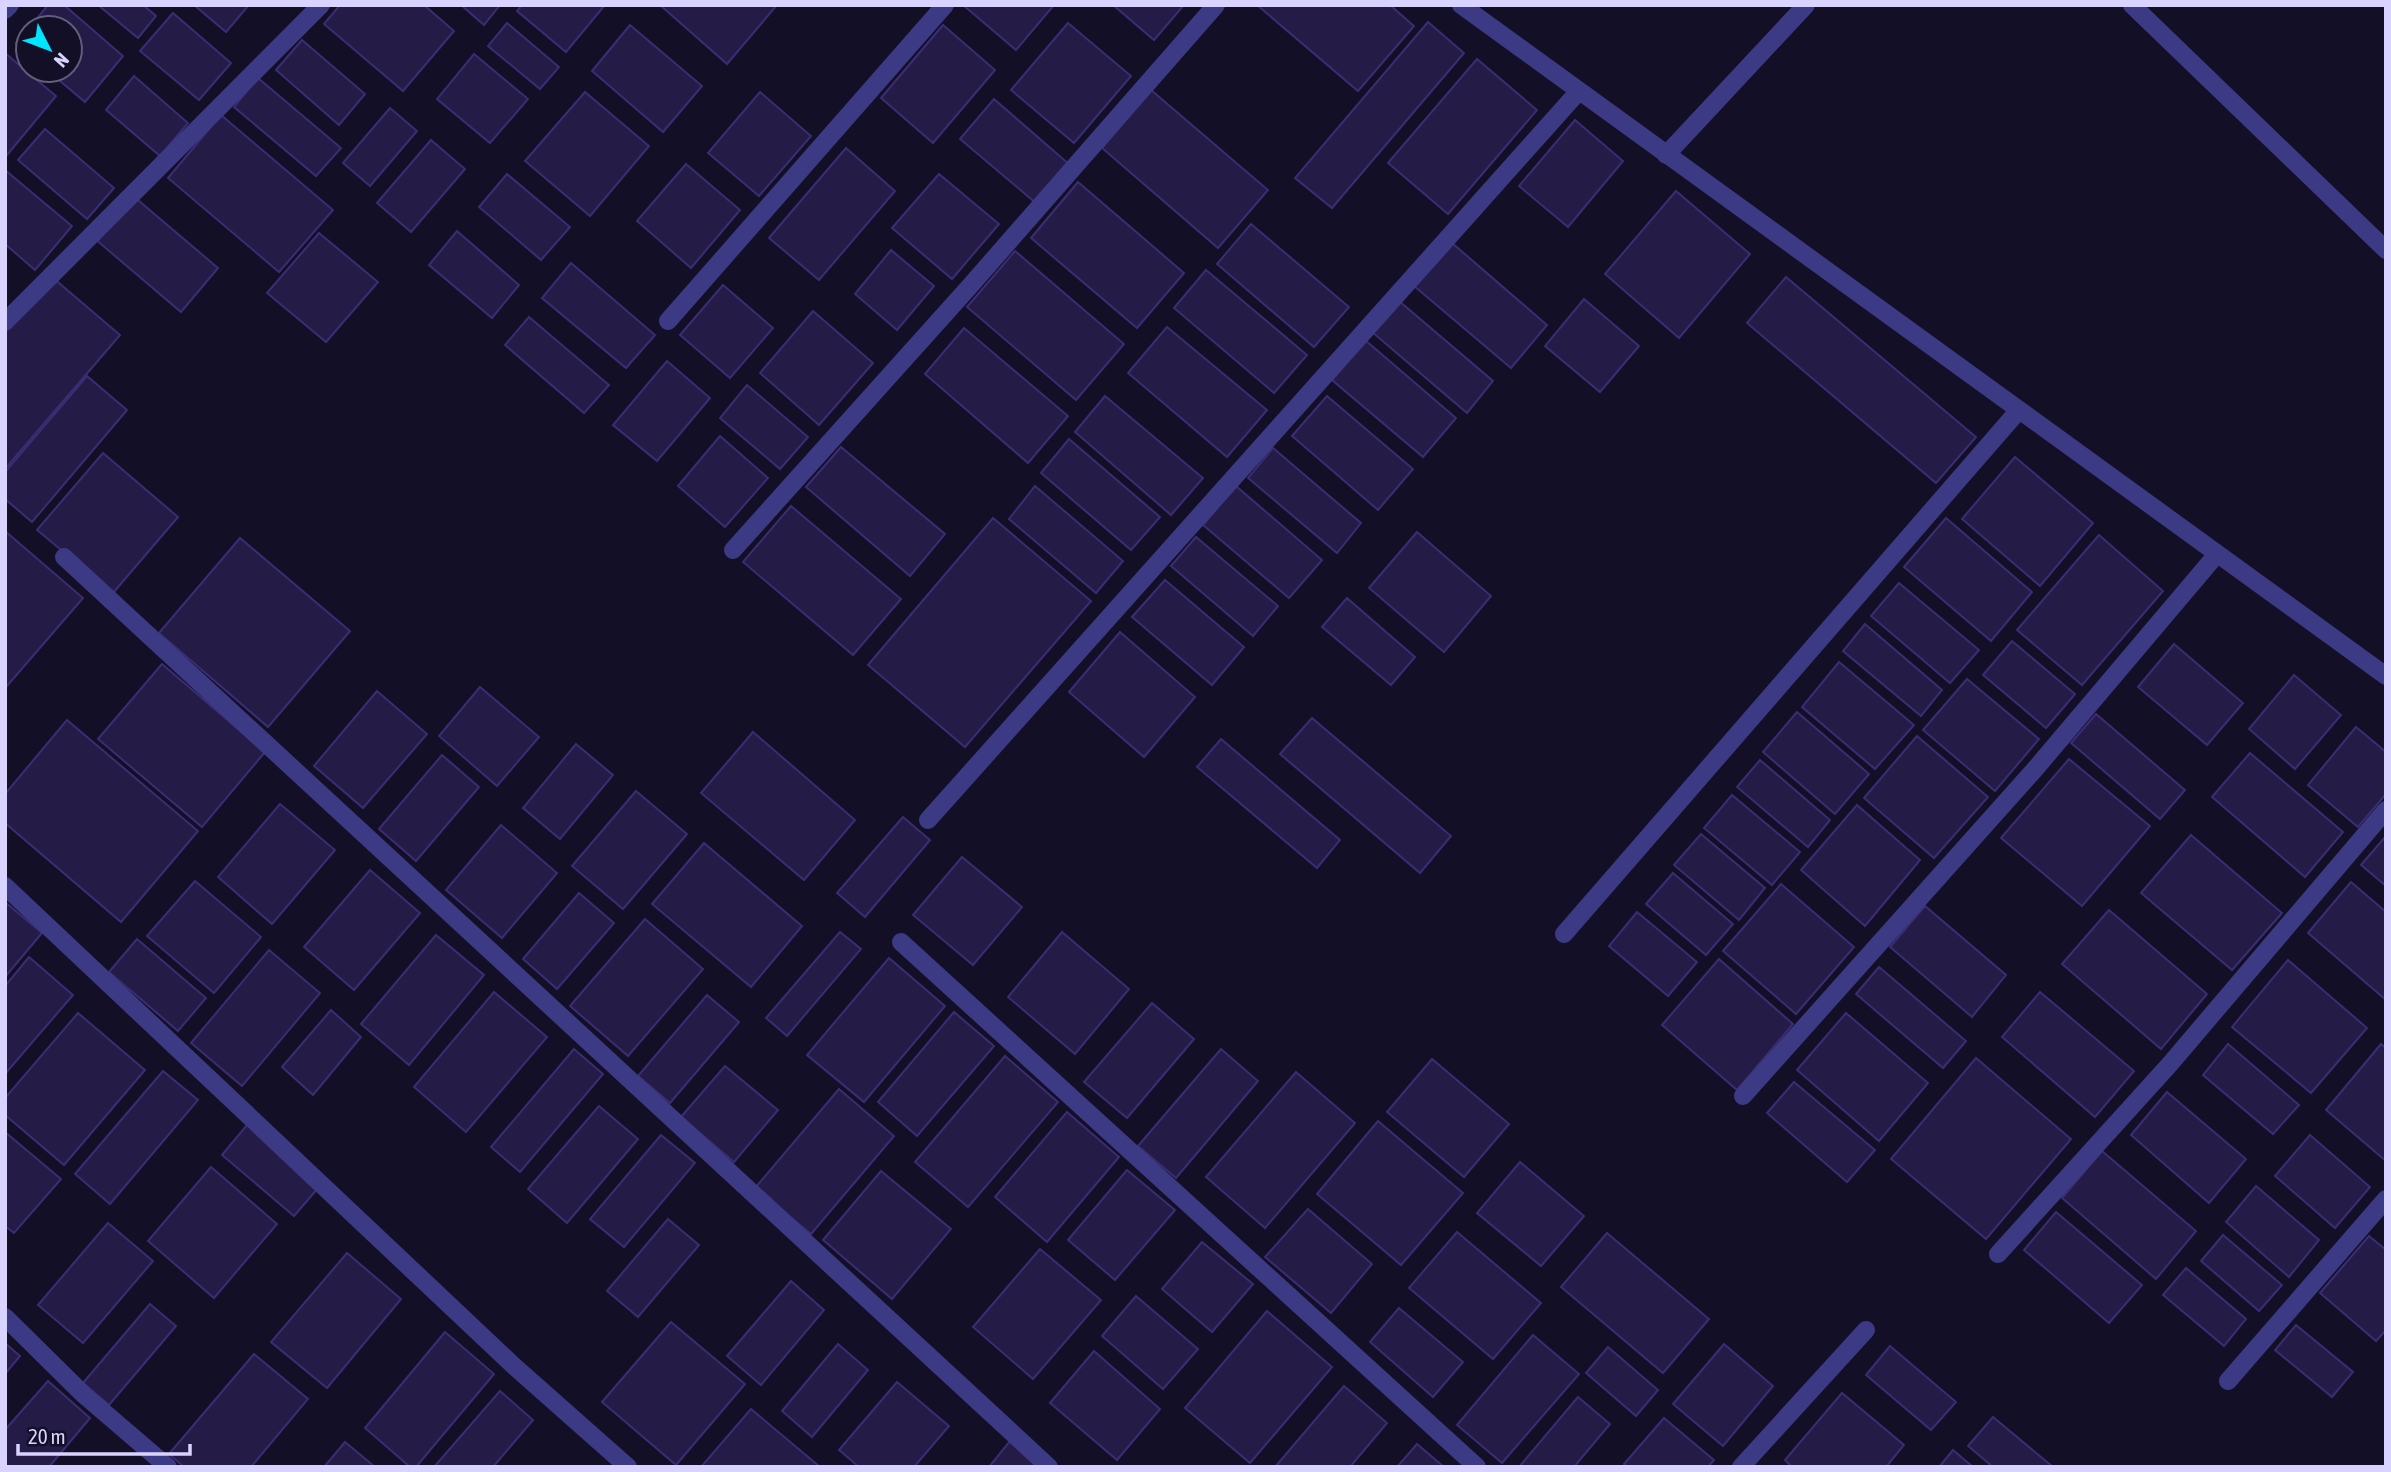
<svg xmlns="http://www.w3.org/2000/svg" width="2391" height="1472" font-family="'Asap Condensed',sans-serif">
	<rect width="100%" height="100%" fill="#130f26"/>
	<g fill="#241b47" stroke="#3b2d73" stroke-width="2">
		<polygon points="48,5 64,5 123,56 85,102 47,70 70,70 70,28 29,28"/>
		<polygon points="98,5 143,5 156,16 138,38"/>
		<polygon points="194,5 249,5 226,32"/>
		<polygon points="340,5 424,5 454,31 403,91 324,24"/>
		<polygon points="461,5 500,5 484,25"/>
		<polygon points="522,5 605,5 566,52 517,11"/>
		<polygon points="660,5 777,5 727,64"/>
		<polygon points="963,5 1054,5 1016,50"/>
		<polygon points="1113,5 1184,5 1154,40"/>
		<polygon points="1257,5 1390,5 1414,26 1358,91"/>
		<polygon points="173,13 231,63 199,100 140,51"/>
		<polygon points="1428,22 1464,53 1332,208 1295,178"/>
		<polygon points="507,23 559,67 540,89 488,46"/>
		<polygon points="1068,23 1131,76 1074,143 1011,90"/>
		<polygon points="630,25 702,86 663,132 592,71"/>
		<polygon points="943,25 995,70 933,143 881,98"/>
		<polygon points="28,29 28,53 16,43"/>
		<polygon points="302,40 365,94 339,125 276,70"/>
		<polygon points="5,53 56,96 7,155 5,153"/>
		<polygon points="474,54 528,99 490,143 437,99"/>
		<polygon points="1477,59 1537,110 1448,214 1388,163"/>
		<polygon points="134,76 188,123 160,156 106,110"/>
		<polygon points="258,78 341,148 316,176 234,107"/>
		<polygon points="1151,90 1268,190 1218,248 1102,148"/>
		<polygon points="585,92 649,146 590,216 525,161"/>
		<polygon points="760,92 811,136 759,196 708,153"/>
		<polygon points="994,99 1070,165 1037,204 960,139"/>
		<polygon points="390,108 417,131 370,186 343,163"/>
		<polygon points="221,115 333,210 279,272 168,178"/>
		<polygon points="1575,120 1623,161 1568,227 1519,186"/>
		<polygon points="45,129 114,188 87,219 18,160"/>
		<polygon points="431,140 465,169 411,232 377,203"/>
		<polygon points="846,148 895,191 819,280 769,238"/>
		<polygon points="686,164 740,210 691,268 637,221"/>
		<polygon points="5,170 72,226 35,270 5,244"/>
		<polygon points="507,174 570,227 541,260 479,207"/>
		<polygon points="939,174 999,224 952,279 892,228"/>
		<polygon points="1078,182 1184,273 1137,328 1031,238"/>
		<polygon points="1676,191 1750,254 1679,338 1605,274"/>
		<polygon points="132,195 218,268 181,312 95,239"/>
		<polygon points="1251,224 1349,307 1314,347 1217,264"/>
		<polygon points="457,231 519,285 492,318 429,265"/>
		<polygon points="319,233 378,282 326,342 267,293"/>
		<polygon points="1452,243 1547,325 1511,368 1414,286"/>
		<polygon points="891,250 934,286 897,330 855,294"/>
		<polygon points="1015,251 1124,344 1076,400 967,307"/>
		<polygon points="571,263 655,335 626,368 542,298"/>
		<polygon points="1206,270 1307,355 1274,393 1174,308"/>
		<polygon points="52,277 120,335 5,469 5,331"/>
		<polygon points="1786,277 1976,437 1936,483 1747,323"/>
		<polygon points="723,285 773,328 730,378 680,335"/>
		<polygon points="1584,299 1639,346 1600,392 1545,346"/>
		<polygon points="1399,301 1493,381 1467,413 1372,332"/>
		<polygon points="813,311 873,363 819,425 760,373"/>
		<polygon points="529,317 609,385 584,413 505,345"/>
		<polygon points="1167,327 1267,410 1227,457 1128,373"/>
		<polygon points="964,328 1068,416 1028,463 925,374"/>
		<polygon points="1365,340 1456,418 1423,457 1332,380"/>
		<polygon points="667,361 710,398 657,461 613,425"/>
		<polygon points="87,376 127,410 32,522 5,499 5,472"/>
		<polygon points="747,385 808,437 780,469 720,418"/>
		<polygon points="1105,396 1203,478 1171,515 1075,432"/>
		<polygon points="1327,396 1413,469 1378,510 1292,436"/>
		<polygon points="720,436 768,478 725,527 678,486"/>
		<polygon points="1069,439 1160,517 1131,550 1041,473"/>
		<polygon points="841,447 945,534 910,576 806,487"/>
		<polygon points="1273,448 1361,523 1337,553 1248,478"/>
		<polygon points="103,453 178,517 113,593 37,530"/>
		<polygon points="2015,457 2093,523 2040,586 1962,519"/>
		<polygon points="1035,486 1123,561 1096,593 1009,519"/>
		<polygon points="1236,486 1322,560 1289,598 1203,525"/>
		<polygon points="791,506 901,599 853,655 743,562"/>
		<polygon points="993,518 1091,601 965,747 868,665"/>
		<polygon points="1946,518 2032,592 1991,641 1904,567"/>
		<polygon points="5,531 83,598 7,686 5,685"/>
		<polygon points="1417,532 1491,596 1444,652 1369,588"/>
		<polygon points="2099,535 2163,591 2082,685 2017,630"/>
		<polygon points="1196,537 1278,606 1253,636 1171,566"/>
		<polygon points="240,538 350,631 268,727 159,633"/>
		<polygon points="1165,580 1244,647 1212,685 1132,617"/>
		<polygon points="1899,583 1979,650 1950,683 1871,616"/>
		<polygon points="1347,598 1415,657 1391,685 1322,627"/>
		<polygon points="1865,624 1942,690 1921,716 1843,651"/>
		<polygon points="1120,632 1195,697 1144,757 1069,692"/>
		<polygon points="2012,641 2075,694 2046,728 1983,675"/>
		<polygon points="2174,644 2243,703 2207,745 2138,687"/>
		<polygon points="1839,662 1914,725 1875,769 1802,707"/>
		<polygon points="162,664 265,752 202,827 98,739"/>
		<polygon points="2294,675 2341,715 2295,769 2249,729"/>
		<polygon points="1967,679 2039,739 1995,791 1923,730"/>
		<polygon points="480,687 539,737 497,786 439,736"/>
		<polygon points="377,691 427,734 363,808 314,766"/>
		<polygon points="1797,712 1869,774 1835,814 1763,752"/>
		<polygon points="2096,714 2185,790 2160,819 2071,743"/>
		<polygon points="1312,718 1451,836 1420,873 1280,754"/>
		<polygon points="67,720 198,831 121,922 5,823 5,794"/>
		<polygon points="2356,727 2386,752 2386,794 2358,827 2308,785"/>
		<polygon points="753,732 855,820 804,880 701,793"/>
		<polygon points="1917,736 1988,797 1934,858 1864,798"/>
		<polygon points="1221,739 1340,840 1317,868 1197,767"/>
		<polygon points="576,744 613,775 560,839 523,808"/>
		<polygon points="2250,753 2343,832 2305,877 2212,797"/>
		<polygon points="442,755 479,787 416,861 379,829"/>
		<polygon points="2069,759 2150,826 2082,906 2001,838"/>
		<polygon points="1760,760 1830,820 1808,847 1737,787"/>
		<polygon points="636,791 687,834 623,909 572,866"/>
		<polygon points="1732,795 1800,852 1772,885 1704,828"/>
		<polygon points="280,804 335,850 272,924 218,877"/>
		<polygon points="1857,805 1920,860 1865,926 1801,870"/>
		<polygon points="903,817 930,840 865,917 837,893"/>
		<polygon points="501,825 557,873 502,938 446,890"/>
		<polygon points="1701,834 1765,888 1739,920 1674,865"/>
		<polygon points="2191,835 2282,913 2232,970 2141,893"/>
		<polygon points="2386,836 2386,886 2361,865"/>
		<polygon points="704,843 802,926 751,987 652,904"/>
		<polygon points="962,857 1022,907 973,965 913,915"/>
		<polygon points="370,870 420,913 354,990 304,947"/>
		<polygon points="1673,873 1733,924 1706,955 1646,904"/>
		<polygon points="195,881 261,937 214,993 147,936"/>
		<polygon points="2351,882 2386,912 2386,1000 2308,933"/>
		<polygon points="1781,884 1854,947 1796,1014 1723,951"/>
		<polygon points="579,893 614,923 557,989 523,959"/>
		<polygon points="5,902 42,933 5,977"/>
		<polygon points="1925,906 2006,975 1972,1017 1890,947"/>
		<polygon points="2109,910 2207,994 2161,1049 2062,964"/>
		<polygon points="1637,912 1697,962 1668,996 1609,946"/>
		<polygon points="645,919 703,969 628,1056 570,1006"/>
		<polygon points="840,932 861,949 787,1036 766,1018"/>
		<polygon points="1062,932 1129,989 1075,1054 1008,997"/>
		<polygon points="436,935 484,975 409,1065 361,1024"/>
		<polygon points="137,939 206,998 178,1031 109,972"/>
		<polygon points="269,950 320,993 242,1086 191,1043"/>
		<polygon points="29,957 73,995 5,1074 5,986"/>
		<polygon points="889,958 945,1006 864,1102 807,1055"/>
		<polygon points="1719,959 1793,1024 1737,1090 1662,1025"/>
		<polygon points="2288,960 2367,1028 2311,1093 2232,1027"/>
		<polygon points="1879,967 1966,1041 1943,1068 1856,994"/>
		<polygon points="494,992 547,1037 466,1132 414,1087"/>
		<polygon points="2040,992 2134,1071 2095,1117 2002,1037"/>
		<polygon points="707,995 739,1022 670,1103 638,1076"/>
		<polygon points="1152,1003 1194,1039 1127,1118 1084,1082"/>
		<polygon points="331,1010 361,1037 313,1095 282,1067"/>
		<polygon points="954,1012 994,1046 917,1136 878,1102"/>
		<polygon points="78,1013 145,1070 64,1165 5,1115 5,1098"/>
		<polygon points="1846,1013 1928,1083 1879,1141 1797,1070"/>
		<polygon points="2228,1044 2299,1105 2273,1134 2203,1075"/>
		<polygon points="2381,1044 2386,1048 2386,1161 2326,1110"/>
		<polygon points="574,1049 603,1074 520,1172 491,1147"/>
		<polygon points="1221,1049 1258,1081 1176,1178 1138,1146"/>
		<polygon points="1005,1056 1058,1102 968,1207 915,1162"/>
		<polygon points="1976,1058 2071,1139 1986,1239 1891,1159"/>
		<polygon points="1432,1059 1509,1124 1464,1177 1387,1112"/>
		<polygon points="725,1066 778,1110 734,1162 681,1117"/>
		<polygon points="163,1071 198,1100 110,1204 75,1174"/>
		<polygon points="1296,1072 1355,1123 1265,1228 1206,1177"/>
		<polygon points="1794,1082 1875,1150 1847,1182 1767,1113"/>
		<polygon points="839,1089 894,1136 811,1234 755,1188"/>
		<polygon points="2167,1092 2246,1159 2209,1203 2131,1135"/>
		<polygon points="599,1106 638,1139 567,1223 528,1189"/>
		<polygon points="1067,1112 1119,1157 1047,1242 995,1197"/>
		<polygon points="1378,1121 1463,1193 1401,1265 1317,1194"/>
		<polygon points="247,1125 319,1187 294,1216 222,1155"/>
		<polygon points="5,1132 61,1179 14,1233 5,1226"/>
		<polygon points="661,1135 695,1163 624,1247 590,1219"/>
		<polygon points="2310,1135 2370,1187 2335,1228 2275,1176"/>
		<polygon points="2102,1151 2196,1231 2156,1279 2062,1198"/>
		<polygon points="1520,1162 1584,1216 1541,1266 1477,1213"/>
		<polygon points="211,1167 277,1224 214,1298 148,1241"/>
		<polygon points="1127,1170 1175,1210 1115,1280 1068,1240"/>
		<polygon points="881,1171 951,1229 892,1299 823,1240"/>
		<polygon points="2256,1186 2319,1240 2289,1277 2226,1222"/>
		<polygon points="1308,1209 1372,1264 1331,1313 1265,1257"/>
		<polygon points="2056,1212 2142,1285 2109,1323 2024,1250"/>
		<polygon points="668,1219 699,1245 638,1317 607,1291"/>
		<polygon points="108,1223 153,1261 83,1343 38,1305"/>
		<polygon points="1457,1232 1541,1303 1493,1359 1409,1288"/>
		<polygon points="1607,1233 1709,1319 1663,1373 1561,1287"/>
		<polygon points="2223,1235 2282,1285 2259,1311 2201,1261"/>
		<polygon points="2369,1236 2386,1250 2386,1330 2376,1341 2320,1293"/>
		<polygon points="1202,1242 1253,1284 1212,1332 1162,1289"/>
		<polygon points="1040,1249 1101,1300 1033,1379 973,1327"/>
		<polygon points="347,1253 401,1299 327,1388 271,1342"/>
		<polygon points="2186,1268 2246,1319 2224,1346 2163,1295"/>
		<polygon points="791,1281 824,1310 761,1385 727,1356"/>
		<polygon points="1136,1296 1198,1349 1163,1389 1102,1336"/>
		<polygon points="150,1304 176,1326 109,1405 83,1383"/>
		<polygon points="1399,1308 1463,1362 1433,1397 1370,1342"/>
		<polygon points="1267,1311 1332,1367 1250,1463 1185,1408"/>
		<polygon points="671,1322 745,1384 676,1465 602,1402"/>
		<polygon points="2296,1325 2353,1372 2332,1397 2275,1350"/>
		<polygon points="445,1332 494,1374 416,1467 410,1467 365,1428"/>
		<polygon points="1533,1335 1579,1374 1502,1463 1457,1425"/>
		<polygon points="5,1343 20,1356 5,1374"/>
		<polygon points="838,1344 868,1370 812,1437 782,1411"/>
		<polygon points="1724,1344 1773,1386 1723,1446 1673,1404"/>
		<polygon points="1890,1346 1956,1402 1931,1430 1866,1375"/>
		<polygon points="1608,1347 1658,1390 1636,1416 1586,1373"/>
		<polygon points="1094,1351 1160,1409 1117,1460 1050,1403"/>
		<polygon points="254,1354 308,1399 251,1467 184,1467 169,1454"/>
		<polygon points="48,1381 90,1418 49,1467 5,1467 5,1430"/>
		<polygon points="897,1382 949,1426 914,1467 859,1467 839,1450"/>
		<polygon points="1344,1386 1387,1423 1350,1467 1275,1467"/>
		<polygon points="500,1391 533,1420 493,1467 434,1467"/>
		<polygon points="1842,1393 1904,1445 1886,1467 1792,1467 1785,1460"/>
		<polygon points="1578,1397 1610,1424 1574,1467 1519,1467"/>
		<polygon points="751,1409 820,1467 701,1467"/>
		<polygon points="1993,1417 2053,1467 1993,1467 1968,1446"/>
		<polygon points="1664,1418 1714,1460 1708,1467 1627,1467 1624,1464"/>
		<polygon points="1010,1441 1040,1467 989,1467"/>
		<polygon points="345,1442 375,1467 324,1467"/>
		<polygon points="1417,1444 1444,1467 1397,1467"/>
		<polygon points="1953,1450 1973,1467 1939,1467"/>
	</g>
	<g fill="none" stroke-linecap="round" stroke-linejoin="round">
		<g stroke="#3d3a85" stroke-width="18">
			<polyline points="1461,5 2386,676"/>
			<polyline points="2132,5 2386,250"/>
			<polyline points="5,10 10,5"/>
			<polyline points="1666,155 1806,5"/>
			<polyline points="668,321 945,5"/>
			<polyline points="5,322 321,5"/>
			<polyline points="733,550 970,286 1216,5"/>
			<polyline points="64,557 1049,1467"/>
			<polyline points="928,820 1579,91"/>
			<polyline points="5,886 515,1367 628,1467"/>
			<polyline points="1564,934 2019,410"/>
			<polyline points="901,942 1477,1467"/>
			<polyline points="1743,1096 2036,768 2217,554"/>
			<polyline points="1998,1254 2170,1064 2386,810"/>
			<polyline points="5,1317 84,1395 168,1467"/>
			<polyline points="2228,1381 2386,1199"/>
			<polyline points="1741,1467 1866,1330"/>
		</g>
	</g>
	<rect width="2391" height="1472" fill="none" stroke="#d9d4ff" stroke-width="14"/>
	<g transform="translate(49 49) rotate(132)"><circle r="33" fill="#130f26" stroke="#625e7d" stroke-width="2"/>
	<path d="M0-5L12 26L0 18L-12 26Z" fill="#00e5ff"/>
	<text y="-10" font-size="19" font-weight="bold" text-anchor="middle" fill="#d9d4ff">N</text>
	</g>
	<path d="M18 1444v10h172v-10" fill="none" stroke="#d9d4ff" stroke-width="3.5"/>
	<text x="28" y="1444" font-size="21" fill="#d9d4ff" stroke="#130f26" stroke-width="5" paint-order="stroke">20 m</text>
</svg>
